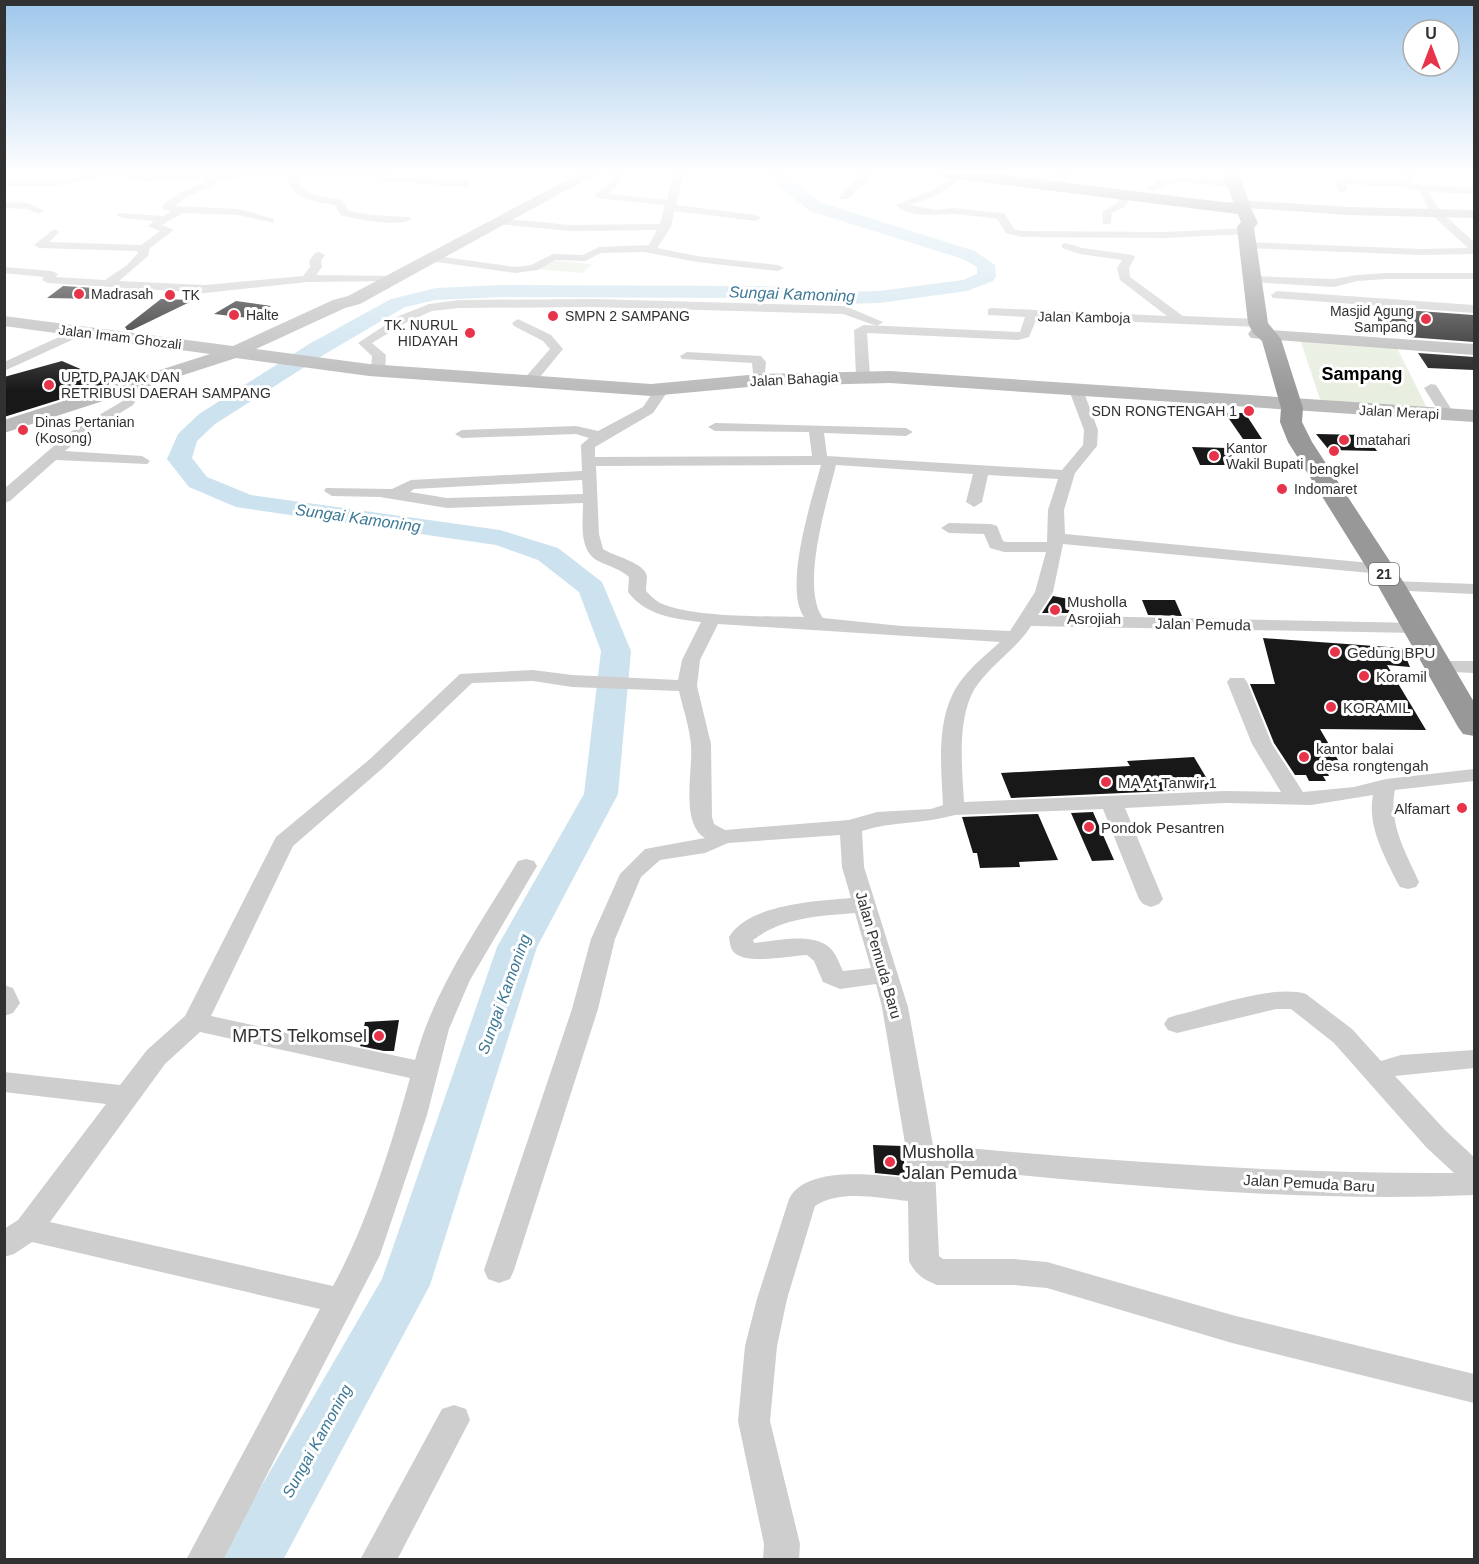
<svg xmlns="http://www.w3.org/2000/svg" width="1479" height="1564" font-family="Helvetica,sans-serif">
	<rect width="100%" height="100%" fill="#fff"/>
	<g fill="#e8eee0">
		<polygon points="548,260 592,264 583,273 537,269"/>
		<polygon points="1300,339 1396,346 1429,412 1322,405"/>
	</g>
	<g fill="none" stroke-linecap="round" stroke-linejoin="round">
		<polygon fill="#cce2ee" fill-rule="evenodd" points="767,172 783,172 822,203 975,251 995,265 996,277 993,281 967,291 879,303 842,304 762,298 500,297 436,300 405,307 325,354 215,424 197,441 192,458 207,477 251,495 500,530 558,548 602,582 631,651 618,794 537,947 430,1285 283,1560 222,1560 230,1540 382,1279 497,947 584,794 601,651 579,592 538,560 496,545 236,507 189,487 167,459 178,434 199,414 309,344 391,299 436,288 500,285 762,286 842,292 879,291 963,280 977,274 977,267 963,259 810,211 777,185"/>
	</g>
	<g fill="#181818">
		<polygon points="63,286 111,289 100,299 47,298"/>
		<polygon points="161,299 194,300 132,330 127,330 125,327"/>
		<polygon points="236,301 271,306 249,318 214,314"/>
		<polygon points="1378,308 1473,315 1474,342 1408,337 1406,334 1378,332"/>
		<polygon points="1418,353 1474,357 1474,370 1428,368"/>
		<polygon points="62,361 113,383 4,417 4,377"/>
		<polygon points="1225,413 1245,413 1262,439 1243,439"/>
		<polygon points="1316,434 1366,435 1377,451 1329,450"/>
		<polygon points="1192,447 1228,448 1236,465 1200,465"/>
		<polygon points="1053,596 1074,600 1068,613 1042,613"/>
		<polygon points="1142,600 1175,600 1182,616 1148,615"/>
		<polygon points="1263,638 1402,648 1410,667 1387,665 1426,730 1320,729 1341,765 1324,765 1329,776 1323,776 1326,781 1309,781 1306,775 1295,775 1274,743 1250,684 1275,684"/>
		<polygon points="1194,757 1213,789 1011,798 1001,773 1130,766 1127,761"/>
		<polygon points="1093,812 1114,860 1092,861 1071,813"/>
		<polygon points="1038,814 1058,860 1019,862 1020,867 980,868 977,853 973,853 962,817"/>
		<polygon points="399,1020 394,1051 384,1051 360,1046 365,1022"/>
		<polygon points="873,1145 903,1146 905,1176 875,1173"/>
	</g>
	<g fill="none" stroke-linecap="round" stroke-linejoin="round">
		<g fill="#cecece" fill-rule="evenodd">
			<path d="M103 172 147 175 387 172 386 175 465 181 470 184 465 187 381 181 377 179V175L297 178C301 197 326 196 342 200L349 211 372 215 410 217 411 219C400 228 355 219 340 215L335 205C317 202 291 199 288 178L216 179V184L187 197 175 206 239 209 274 219V223L238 215 183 213 162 225 174 230 150 248 148 256 119 281 205 285 303 276 310 267 309 261 315 253 319 252 325 255 321 261 322 267 316 275 399 276 401 278 395 281 307 282 205 293 48 283 42 280 44 277 4 273V267L52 271 58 274 56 277 105 280 127 265 138 253 137 251 39 248 34 245 54 229 59 232 49 242 141 245 160 231 148 226 154 221 122 218 117 215 118 213 163 216 171 212 163 209V205L179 193 207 181 206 179 147 181 109 177 59 185 4 187V181L59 179Z"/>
			<polygon points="612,172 622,172 621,182 608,194 667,200 674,172 684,172 676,205 756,215 761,218 756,221 674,211 671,227 657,248 697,256 778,265 784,268 778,271 697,262 644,252 601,253 585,261 555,260 538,270 515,273 430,261 424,258 430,255 515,267 531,265 553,254 583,255 599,247 649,245 657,230 570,231 498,224 493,221 498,218 570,225 660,224 665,205 595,198 595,194 611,181"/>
			<polygon points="864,172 875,172 848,199 840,199 840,195"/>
			<path d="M958 172 967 174 940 194 910 205 935 210 953 208 1001 213 1005 214 1014 229 1022 231 1166 232 1245 228 1250 231 1245 234 1166 238 1022 237 1006 233 997 219C983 217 969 215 955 214 936 214 911 219 896 205L932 190Z"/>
			<polygon points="1062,172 1072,172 1061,188 1055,188 1053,186"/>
			<polygon points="1406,172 1428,172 1413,176 1411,184 1474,188 1474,194 1429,192 1440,211 1474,242 1474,254 1421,255 1246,248 1241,245 1246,242 1421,249 1468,248 1432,215 1419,191 1402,187 1346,184 1348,189 1343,192 1339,191 1335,181 1340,178 1402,181"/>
			<polygon points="1181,176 1234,181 1239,184 1234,187 1181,182 1165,185 1153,191 1148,188 1158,181"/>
			<polygon points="1123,193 1132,195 1125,207 1112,213 1111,224 1103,224 1102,212 1117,203"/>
			<polygon points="4,202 29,203 44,211 39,214 27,209 4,208"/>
			<polygon points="1066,243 1082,248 1133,255 1135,257 1129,268 1130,277 1183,316 1258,319 1264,323 1258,327 1037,318 1029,337 1018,340 867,333 870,376 863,380 856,376 854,330 864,325 1020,332 1025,317 988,315 988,309 992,308 1167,316 1120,280 1117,268 1122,260 1080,254 1062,248 1062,244"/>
			<polygon points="1386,273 1474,273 1474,279 1386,279 1357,281 1334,287 1251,282 1245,279 1251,276 1334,279 1357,275"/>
			<polygon points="1277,291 1474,305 1474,313 1273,298 1271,295"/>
			<polygon points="594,299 845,306 883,322 877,326 843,314 594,307 459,308 432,311 407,322 372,343 386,355 385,370 378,374 371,370 372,356 358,343 399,316 429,304 459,300"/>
			<polygon points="518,319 551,335 563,349 535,383 530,384 523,380 550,349 543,341 514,326 512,323"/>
			<polygon points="81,327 87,331 85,334 4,371 4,362"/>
			<polygon points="687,352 761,356 766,362 764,383 754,383 752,363 682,359 680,356"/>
			<polygon points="1431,384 1436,385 1455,415 1453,418 1443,418 1441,415 1424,388"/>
			<path d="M1076 386 1083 390 1098 430 1097 446 1075 473 1064 510 1065 534 1381 564 1387 565 1390 569 1387 573 1381 574 1063 544 1053 592 1038 615 1416 623 1422 624 1425 628 1422 632 1416 633 1031 626C1017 648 994 662 978 684 956 713 962 767 964 802L1225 791 1281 792 1252 744 1227 682 1230 678H1244L1247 682 1272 744 1303 792 1354 787 1386 779 1474 769V781L1395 790C1388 823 1406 853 1419 882L1416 887 1408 889 1400 887 1397 882C1384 855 1367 826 1373 795L1311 805 1225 803 1125 808 1163 899 1159 904 1151 907 1143 904 1139 899 1103 809 955 815C924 824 892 821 862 831L864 867 908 1007 933 1145C1107 1161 1280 1174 1454 1173L1426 1147 1334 1043 1291 1009H1276L1177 1033 1168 1030 1164 1024 1168 1018 1177 1015C1211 1007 1273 984 1306 994L1352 1029 1381 1061 1401 1055 1474 1050V1068L1395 1076 1446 1131 1474 1157V1195C1295 1203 1114 1184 935 1167L939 1256 943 1259H1014L1047 1262 1232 1315 1474 1374V1403L1232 1343 1047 1288 1014 1285H937C924 1280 915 1274 909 1261L908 1201C881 1198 839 1189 815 1206L787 1299 777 1346 770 1421 800 1544 799 1560H763L764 1544 738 1421 745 1346 757 1299 789 1199C806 1165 876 1175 907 1178V1155L882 1007 876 984 840 989 823 982 814 961 807 955C790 956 749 964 736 954 730 950 730 943 729 937 749 904 816 901 851 898L842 867 840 835 728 843 705 853 660 860 641 877 615 939 598 1009 514 1270 510 1279 499 1283 488 1279 484 1270 572 1009 591 939 620 874 645 849 705 838C680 823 693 771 691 746 690 728 683 709 679 691L572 687 533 681 472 683 384 767 293 846 211 1016 415 1060C434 989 477 929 515 866L518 861 526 859 534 861 537 866 470 980 449 1029 427 1115 380 1255 223 1560H186L320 1309 32 1242 14 1254 4 1257V1229L18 1220 106 1104 4 1092V1072L120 1085 147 1050 185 1016 276 837 370 759 460 674 533 670 572 675 678 680 682 660 701 622C674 619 645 615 628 592L629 577C620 569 611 567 600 562 578 552 583 523 583 503L447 508 380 497 332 496 324 491 326 488 392 489 411 480 582 471 581 445 589 438 576 434 462 438 455 434 462 430 576 426 598 431 643 407 656 388 661 387 668 391 653 413 595 447V457L812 456 809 432 715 431 708 427 715 423 906 428 913 432 906 436 824 433 827 456 1062 470 1083 445 1084 430 1069 390ZM821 465C812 499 783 587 804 617 766 616 694 618 660 603 655 600 650 595 646 591 646 586 647 580 647 576 644 562 613 556 603 549L599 534 596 466ZM836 465 973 474 966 502 974 507 982 502 988 475 1058 479 1048 510 1047 542H1006L1003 541 997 526 991 524 949 523 941 528 949 533 984 534 990 548 1004 552H1046L1035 592 1010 631 901 626 823 618C800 587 827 502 836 465ZM582 480 583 494 447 498 410 492 414 489ZM718 624 1000 642C988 653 973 665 963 678 935 712 941 764 943 805L931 809 877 812 849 820 725 830 714 824 712 817 711 744 697 686 700 660ZM855 913 871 968 843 971C839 963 836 953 829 947 811 932 775 941 754 943L753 940C783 917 820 916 855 913ZM200 1032 410 1078C391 1146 367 1224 333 1286L50 1222 165 1064Z"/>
			<polygon points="128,398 135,402 133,405 80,438 65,451 142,456 150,461 147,464 56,460 10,501 4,503 4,489 70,432"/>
			<polygon points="1392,581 1474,584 1474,594 1386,590 1383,586 1386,582"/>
			<polygon points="1438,661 1474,661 1474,673 1431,671 1429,667 1431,663"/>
			<polygon points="4,985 13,988 20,1003 13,1013 4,1016"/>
			<polygon points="454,1405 466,1409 470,1420 397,1560 360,1560 442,1409"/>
		</g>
		<g fill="#bbb" fill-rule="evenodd">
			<polygon points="582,172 599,172 360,304 345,308 256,349 369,364 651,384 759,374 890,371 1474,410 1474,422 890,383 759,386 651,396 369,376 236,358 4,433 4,420 210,354 4,326 4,316 233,346 333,300 348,296"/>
			<polygon points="1237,200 1349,207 1474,210 1474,218 1349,215 1232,207 1230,204"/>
			<polygon points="1257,329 1474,344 1474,355 1251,338 1248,334 1251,330"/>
		</g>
		<polygon fill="#a9a9a9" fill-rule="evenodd" points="1222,172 1238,172 1251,207 1249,210 1237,210 1235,207"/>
		<polygon fill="#989898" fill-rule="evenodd" points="935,172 980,172 1223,202 1249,204 1258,223 1254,228 1268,323 1281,339 1303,408 1302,422 1312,442 1406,586 1474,702 1474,736 1463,734 1458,727 1378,586 1288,442 1280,422 1281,408 1262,341 1253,333 1248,323 1237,227 1241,222 1238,214 943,177"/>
	</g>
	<linearGradient id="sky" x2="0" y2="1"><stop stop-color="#9dc6ea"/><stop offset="0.44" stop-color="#fff"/><stop offset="1" stop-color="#fff" stop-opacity="0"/></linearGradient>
	<rect width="1479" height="391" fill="url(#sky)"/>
	<g fill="#e8344b" stroke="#fff" stroke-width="2">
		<circle cx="79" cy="294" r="6"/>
		<circle cx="170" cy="295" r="6"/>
		<circle cx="234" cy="315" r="6"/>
		<circle cx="553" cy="316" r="6"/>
		<circle cx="1426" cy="319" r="6"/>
		<circle cx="470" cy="333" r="6"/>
		<circle cx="49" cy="385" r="6"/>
		<circle cx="1249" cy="411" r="6"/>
		<circle cx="23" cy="430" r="6"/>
		<circle cx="1344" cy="440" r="6"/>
		<circle cx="1334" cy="451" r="6"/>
		<circle cx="1214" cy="456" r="6"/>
		<circle cx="1282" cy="489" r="6"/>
		<circle cx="1055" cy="610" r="6"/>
		<circle cx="1335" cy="652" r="6"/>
		<circle cx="1364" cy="676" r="6"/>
		<circle cx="1331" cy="707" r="6"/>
		<circle cx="1304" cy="757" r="6"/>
		<circle cx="1106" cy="782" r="6"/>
		<circle cx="1462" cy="808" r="6"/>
		<circle cx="1089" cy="827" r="6"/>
		<circle cx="379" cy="1036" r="6"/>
		<circle cx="890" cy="1162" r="6"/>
	</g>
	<g text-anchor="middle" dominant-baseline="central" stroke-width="6" stroke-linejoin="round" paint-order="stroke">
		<g font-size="14" fill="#313131" stroke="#fff" text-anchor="start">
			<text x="91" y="294">Madrasah</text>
			<text x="182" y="295">TK</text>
			<text x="1414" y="311" text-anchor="end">Masjid Agung<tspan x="1414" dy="16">Sampang</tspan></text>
			<text x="246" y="315">Halte</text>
			<text x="565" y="316">SMPN 2 SAMPANG</text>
			<text x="458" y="325" text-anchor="end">TK. NURUL<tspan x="458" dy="16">HIDAYAH</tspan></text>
			<text x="61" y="377">UPTD PAJAK DAN<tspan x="61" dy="16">RETRIBUSI DAERAH SAMPANG</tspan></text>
			<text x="1237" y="411" text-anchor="end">SDN RONGTENGAH 1</text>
			<text x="35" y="422">Dinas Pertanian<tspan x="35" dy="16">(Kosong)</tspan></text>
			<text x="1356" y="440">matahari</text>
			<text x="1226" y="448">Kantor<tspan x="1226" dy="16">Wakil Bupati</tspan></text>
			<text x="1334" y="469" text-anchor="middle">bengkel</text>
			<text x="1294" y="489">Indomaret</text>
		</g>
		<g font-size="14" fill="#313131" stroke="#fff">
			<text transform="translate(1084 317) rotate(1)">Jalan Kamboja</text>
			<text transform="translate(120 337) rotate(7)">Jalan Imam Ghozali</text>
			<text transform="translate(794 379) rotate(-3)">Jalan Bahagia</text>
			<text transform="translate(1399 412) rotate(3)">Jalan Merapi</text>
		</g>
		<rect fill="#fff" stroke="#6f6f6f" stroke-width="1.5" x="1369" y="563" width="30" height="22" rx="4.5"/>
		<g font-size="14" font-weight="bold" fill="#313131">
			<text x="1384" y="574">21</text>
		</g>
		<g font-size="15" fill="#313131" stroke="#fff" text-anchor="start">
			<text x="1067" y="601">Musholla<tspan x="1067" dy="17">Asrojiah</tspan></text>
			<text x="1347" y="652">Gedung BPU</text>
			<text x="1376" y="676">Koramil</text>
			<text x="1343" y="707">KORAMIL</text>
			<text x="1316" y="748">kantor balai<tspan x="1316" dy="17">desa rongtengah</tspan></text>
			<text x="1118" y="782">MA At Tanwir 1</text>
			<text x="1450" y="808" text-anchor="end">Alfamart</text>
			<text x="1101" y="827">Pondok Pesantren</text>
		</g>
		<g font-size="15" fill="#313131" stroke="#fff">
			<text transform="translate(1203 624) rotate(1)">Jalan Pemuda</text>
			<text transform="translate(879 955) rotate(74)">Jalan Pemuda Baru</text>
			<text transform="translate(1309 1183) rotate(3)">Jalan Pemuda Baru</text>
		</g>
		<g font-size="16" font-style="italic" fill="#3d7896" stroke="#fff">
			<text transform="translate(792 294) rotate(2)">Sungai Kamoning</text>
			<text transform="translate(358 518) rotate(8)">Sungai Kamoning</text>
			<text transform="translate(504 994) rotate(-70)">Sungai Kamoning</text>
			<text transform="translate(317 1441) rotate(-61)">Sungai Kamoning</text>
		</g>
		<g font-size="18" font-weight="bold" fill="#000" stroke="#fff">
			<text x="1362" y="374">Sampang</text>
		</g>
		<g font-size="18" fill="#313131" stroke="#fff" text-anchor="end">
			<text x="367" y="1036">MPTS Telkomsel</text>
			<text x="902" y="1152" text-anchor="start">Musholla<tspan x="902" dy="21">Jalan Pemuda</tspan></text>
		</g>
	</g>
	<rect width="1479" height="1564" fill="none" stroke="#313131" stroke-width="12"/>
	<g transform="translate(1431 48)"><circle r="28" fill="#ffffff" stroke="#adadad" stroke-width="1.5"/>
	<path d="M0-4.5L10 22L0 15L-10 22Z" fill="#e8344b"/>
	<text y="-9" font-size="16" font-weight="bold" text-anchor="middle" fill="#313131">U</text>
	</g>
</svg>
